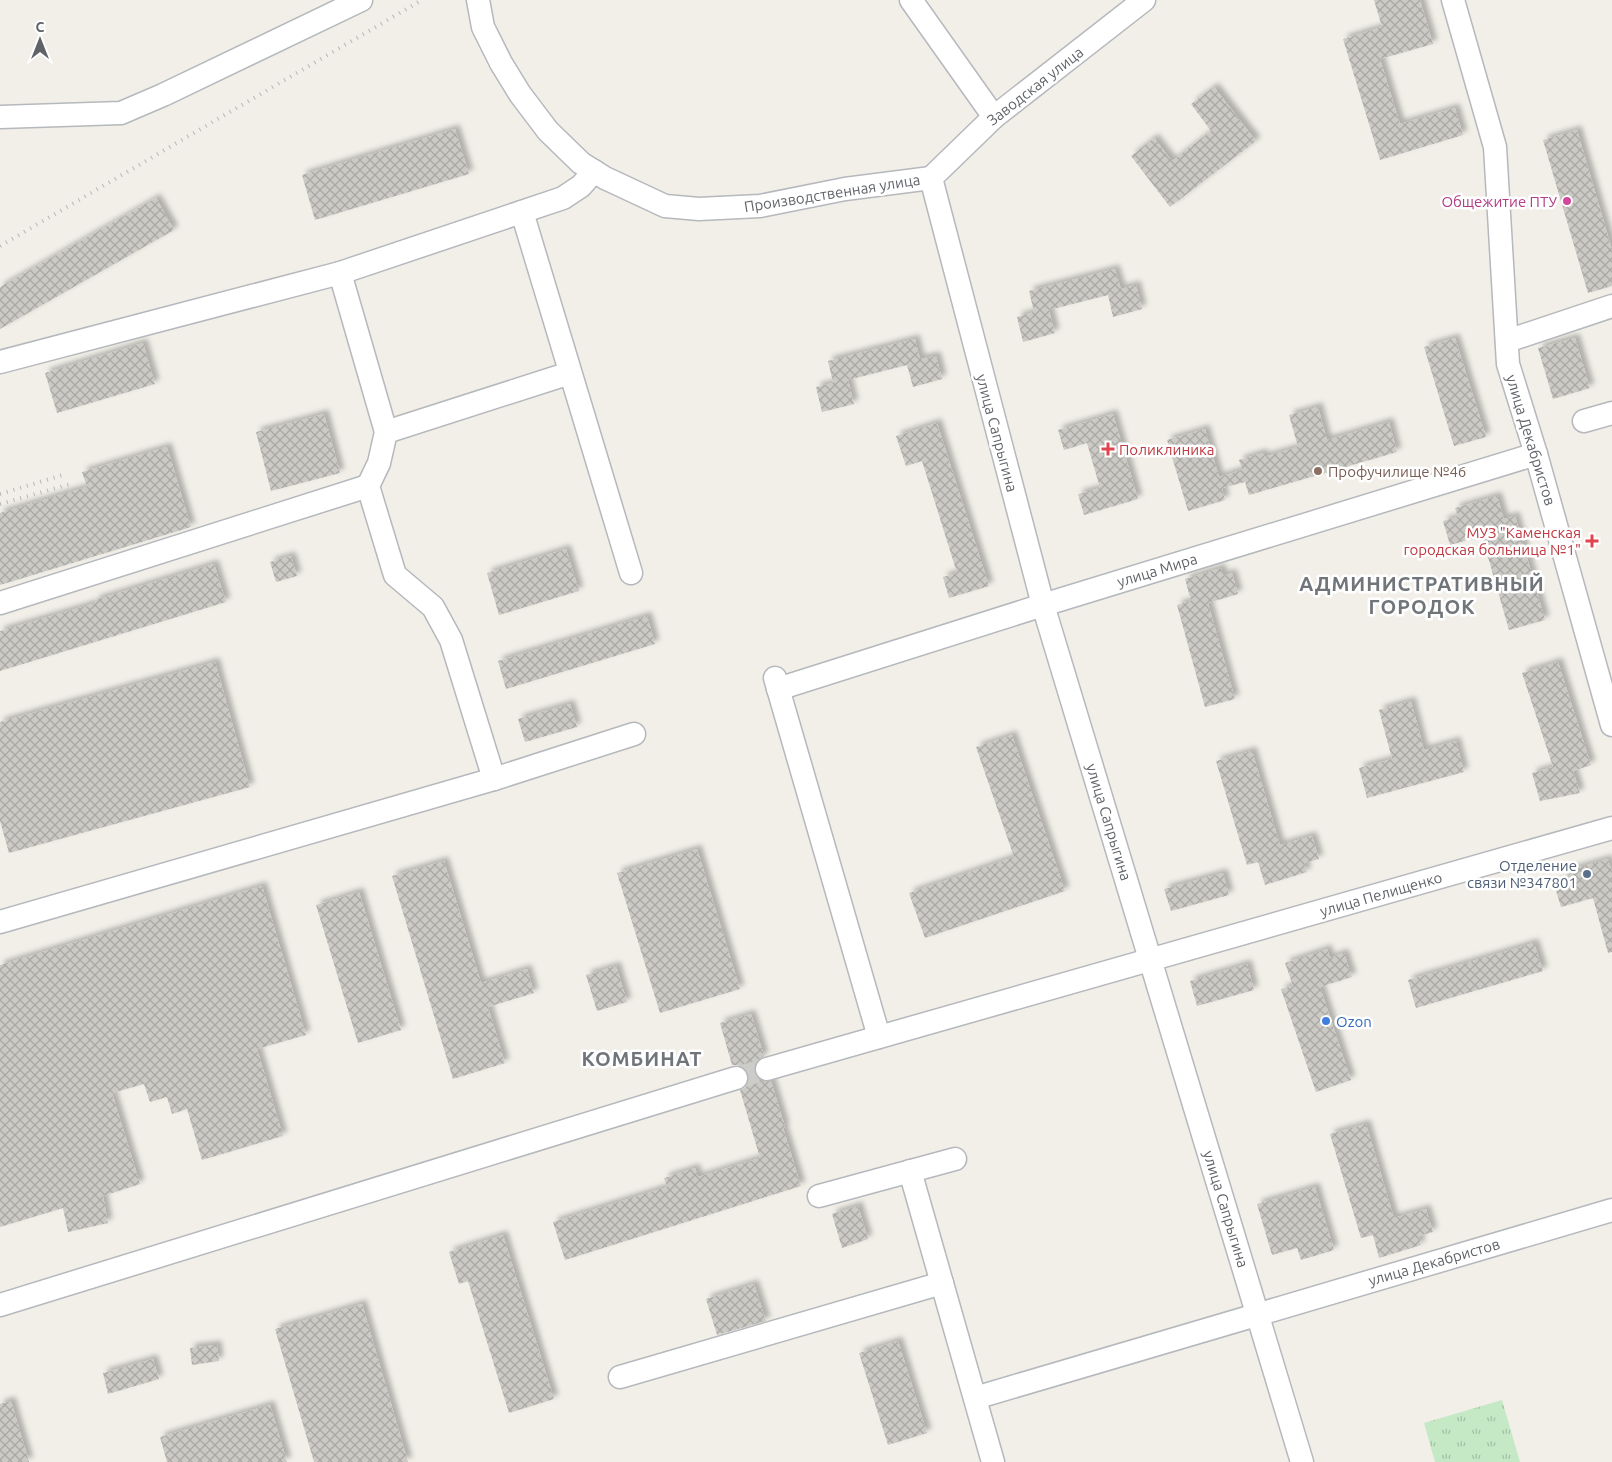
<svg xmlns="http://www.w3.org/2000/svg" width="1612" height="1462" font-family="Ubuntu,sans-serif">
	<defs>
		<pattern id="park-tufts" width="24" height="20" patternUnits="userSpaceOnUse" patternTransform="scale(1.25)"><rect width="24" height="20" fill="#c5e8c5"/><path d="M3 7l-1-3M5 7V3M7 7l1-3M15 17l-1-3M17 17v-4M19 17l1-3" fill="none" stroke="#a3c0a4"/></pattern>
		<pattern id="building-cross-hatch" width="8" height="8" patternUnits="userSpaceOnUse" patternTransform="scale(1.25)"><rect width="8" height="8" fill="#cccac5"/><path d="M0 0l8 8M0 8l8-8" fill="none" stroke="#a9a8a4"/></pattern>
		<filter id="shadow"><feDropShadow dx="4.5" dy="-4.5" stdDeviation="2.5" flood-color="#0004"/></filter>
	</defs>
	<rect width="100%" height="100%" fill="#f1efe8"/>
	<polygon fill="url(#park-tufts)" points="1502,1400 1520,1462 1435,1462 1424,1423"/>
	<g fill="url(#building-cross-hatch)" filter="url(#shadow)">
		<polygon points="1374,0 1420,0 1433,44 1380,59 1400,124 1455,108 1463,135 1380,160 1343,39 1382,27"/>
		<polygon points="1214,87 1256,141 1170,207 1131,156 1154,138 1172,161 1211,131 1191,104"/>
		<polygon points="455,129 469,174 315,220 302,175"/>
		<polygon points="1577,130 1612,250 1612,286 1588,293 1543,140"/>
		<polygon points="156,198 174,230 0,329 0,287"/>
		<polygon points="1115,269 1121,289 1136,285 1142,309 1113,317 1108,295 1049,310 1055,333 1023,342 1017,317 1034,312 1029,291"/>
		<polygon points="1455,338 1486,437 1454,446 1424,347"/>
		<polygon points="1575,338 1590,388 1553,399 1538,348"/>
		<polygon points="915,339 920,359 936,356 942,379 913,387 907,365 848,380 854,404 822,412 816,387 833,383 828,361"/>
		<polygon points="143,343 155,384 57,413 45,373"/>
		<polygon points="1318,407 1327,440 1389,422 1397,452 1249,495 1245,482 1222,488 1225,500 1188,511 1167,440 1205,429 1219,477 1242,470 1239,460 1263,453 1264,457 1298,447 1289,415"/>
		<polygon points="324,414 340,473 271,491 256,432"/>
		<polygon points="1113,414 1138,499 1084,515 1078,494 1100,488 1087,443 1064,450 1058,430"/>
		<polygon points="937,423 989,586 949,598 943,577 957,573 922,461 906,466 896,436"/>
		<polygon points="167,447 191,527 0,585 0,513 87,487 82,472"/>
		<polygon points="1497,496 1504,519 1515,516 1545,620 1509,630 1482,536 1450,545 1443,521 1458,517 1455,508"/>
		<polygon points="566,549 579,591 499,615 487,573"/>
		<polygon points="291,556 297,576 276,582 270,562"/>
		<polygon points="214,564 226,602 0,671 0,631 96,603 95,600"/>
		<polygon points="1221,568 1223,576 1232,573 1238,594 1208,603 1235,699 1205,707 1177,605 1191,601 1185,579"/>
		<polygon points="647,616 655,644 506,689 498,661"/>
		<polygon points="215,662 250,787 9,853 0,821 0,722"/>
		<polygon points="1558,662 1591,765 1573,771 1580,793 1540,801 1532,773 1553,767 1522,673"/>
		<polygon points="1411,701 1424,750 1456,741 1464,772 1367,798 1359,768 1392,759 1379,710"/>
		<polygon points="570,704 577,727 525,742 518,719"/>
		<polygon points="1012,735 1065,891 925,938 909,893 1014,857 976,747"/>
		<polygon points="1252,751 1280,845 1312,836 1319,859 1304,863 1307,872 1265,885 1258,862 1247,865 1216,761"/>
		<polygon points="697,849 740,989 660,1013 617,873"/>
		<polygon points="1608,859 1612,872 1612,952 1608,953 1593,898 1561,907 1554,884 1569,880 1566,871"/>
		<polygon points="444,861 481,983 527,969 534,993 488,1007 505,1063 453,1079 392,876"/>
		<polygon points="1223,873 1229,895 1171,911 1164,889"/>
		<polygon points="262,886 306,1035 257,1049 283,1136 202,1160 187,1109 172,1114 167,1097 150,1102 144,1084 112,1093 140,1184 103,1196 108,1223 68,1232 63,1208 0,1227 0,965"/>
		<polygon points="359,892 401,1030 358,1043 316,905"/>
		<polygon points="1534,943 1543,971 1416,1008 1408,980"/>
		<polygon points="1327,949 1330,958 1344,953 1352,977 1320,987 1351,1080 1316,1092 1281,989 1293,986 1285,963"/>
		<polygon points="1247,964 1254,990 1197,1006 1190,981"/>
		<polygon points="616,966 627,1002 597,1011 586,975"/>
		<polygon points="751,1014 764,1056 758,1060 754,1065 755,1073 758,1078 763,1082 771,1081 785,1127 783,1128 801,1186 565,1260 553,1222 667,1187 664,1178 695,1168 698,1177 760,1158 740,1090 746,1087 749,1081 749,1075 745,1068 738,1065 732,1065 720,1023"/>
		<polygon points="1366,1124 1394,1218 1426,1209 1433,1232 1419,1236 1421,1245 1379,1258 1373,1235 1361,1238 1330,1134"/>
		<polygon points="1315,1187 1334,1250 1301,1260 1297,1248 1272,1255 1257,1204"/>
		<polygon points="858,1206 868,1239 842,1248 832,1214"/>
		<polygon points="503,1235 554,1399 509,1413 468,1281 459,1284 449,1252"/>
		<polygon points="754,1284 766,1321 717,1335 706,1299"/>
		<polygon points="362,1304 408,1462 314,1462 275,1329"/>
		<polygon points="898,1341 927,1433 888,1445 859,1353"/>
		<polygon points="217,1345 219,1361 192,1365 190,1348"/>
		<polygon points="153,1359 159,1379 108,1394 103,1373"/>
		<polygon points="11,1401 29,1462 0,1462 0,1404"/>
		<polygon points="270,1405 287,1462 167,1462 160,1437"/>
	</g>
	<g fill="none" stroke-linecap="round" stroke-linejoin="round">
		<polyline stroke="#ccccc8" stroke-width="22" stroke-dasharray="22 11" stroke-linecap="butt" points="736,1078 767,1069"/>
		<g stroke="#b5b8bc" stroke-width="25">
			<g id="minor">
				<polyline points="478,0 483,27 501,63 520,94 548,131 581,163 605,178 665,206 699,209 760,206 845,189 931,178"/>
				<polyline points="911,0 994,117"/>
				<polyline points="1453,0 1495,147 1508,364 1536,454 1612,725"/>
				<polyline points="0,117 121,113 163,95 361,0"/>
				<polyline points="931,178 1043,605 1302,1462"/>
				<polyline points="931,178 994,117 1144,0"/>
				<polyline points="522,212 631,573"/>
				<polyline points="340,273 386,432 379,463 368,486 395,575 433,607 451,640 494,779"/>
				<polyline points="1507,341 1612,306"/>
				<polyline points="0,362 340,273 563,198 581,186 594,171"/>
				<polyline points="1584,421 1612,413"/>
				<polyline points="386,432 570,373"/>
				<polyline points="0,603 368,486"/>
				<polyline points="775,678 879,1037"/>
				<polyline points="778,689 1043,605 1536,454"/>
				<polyline points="0,922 494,779 634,734"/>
				<polyline points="767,1069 1612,828"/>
				<polyline points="910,1171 993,1462"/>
				<polyline points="819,1196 955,1159"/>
				<polyline points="0,1305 736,1078"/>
				<polyline points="620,1377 942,1283"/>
				<polyline points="975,1398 1612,1210"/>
			</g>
		</g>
		<use href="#minor" stroke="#fff" stroke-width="22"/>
		<g stroke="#b6b7b8" stroke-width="4" stroke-dasharray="1 6" stroke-linecap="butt">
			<polyline points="0,246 422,0"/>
			<polyline points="0,494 66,474"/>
			<polyline points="0,504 74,483"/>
		</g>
	</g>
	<circle fill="#d1479c" stroke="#fff" stroke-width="2" cx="1567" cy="201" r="5"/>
	<g fill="#e0444e" stroke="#fff" stroke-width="2">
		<path d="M1105.5 441.5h5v5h5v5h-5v5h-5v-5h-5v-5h5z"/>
		<path d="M1589.5 533.5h5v5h5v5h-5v5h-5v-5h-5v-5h5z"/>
	</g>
	<circle fill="#8d6e63" stroke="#fff" stroke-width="2" cx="1318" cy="471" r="5"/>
	<circle fill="#5c6f8a" stroke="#fff" stroke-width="2" cx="1587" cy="874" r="5"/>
	<circle fill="#3f7fe0" stroke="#fff" stroke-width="2" cx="1326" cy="1021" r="5"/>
	<g text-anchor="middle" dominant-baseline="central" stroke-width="5" stroke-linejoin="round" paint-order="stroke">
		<g font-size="15" fill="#5f6368" stroke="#fff">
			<text transform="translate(1035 86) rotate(-38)">Заводская улица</text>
			<text transform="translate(832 193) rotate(-9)">Производственная улица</text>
			<text transform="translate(997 433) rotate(75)">улица Сапрыгина</text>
			<text transform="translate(1531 440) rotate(73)">улица Декабристов</text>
			<text transform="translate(1157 570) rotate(-17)">улица Мира</text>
			<text transform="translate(1109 822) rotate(73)">улица Сапрыгина</text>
			<text transform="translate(1381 894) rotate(-16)">улица Пелищенко</text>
			<text transform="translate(1226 1209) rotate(73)">улица Сапрыгина</text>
			<text transform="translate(1434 1262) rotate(-16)">улица Декабристов</text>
		</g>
		<g font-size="15" fill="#b23c85" stroke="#fff" text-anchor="end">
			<text x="1557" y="201">Общежитие ПТУ</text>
		</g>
		<g font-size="15" fill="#be3a42" stroke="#fff" text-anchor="start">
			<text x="1119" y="449">Поликлиника</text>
			<text x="1581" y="532" text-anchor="end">МУЗ "Каменская<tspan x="1581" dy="17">городская больница №1"</tspan></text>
		</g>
		<g font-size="15" fill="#785e54" stroke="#fff" text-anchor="start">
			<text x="1328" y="471">Профучилище №46</text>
		</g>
		<g font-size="15" fill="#4e5e75" stroke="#fff" text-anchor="end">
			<text x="1577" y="865">Отделение<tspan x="1577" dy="17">связи №347801</tspan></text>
		</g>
		<g font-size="15" fill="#366cbe" stroke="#fff" text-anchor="start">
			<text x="1336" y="1021">Ozon</text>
		</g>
		<g font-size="20" font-weight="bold" letter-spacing="1" fill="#70757a" stroke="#fff">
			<text x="1422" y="583">АДМИНИСТРАТИВНЫЙ<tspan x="1422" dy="23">ГОРОДОК</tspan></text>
			<text x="642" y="1058">КОМБИНАТ</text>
		</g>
	</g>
	<g transform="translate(40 40)" stroke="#ffffff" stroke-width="4" paint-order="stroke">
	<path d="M0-4L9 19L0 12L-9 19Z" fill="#5f6368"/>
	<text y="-8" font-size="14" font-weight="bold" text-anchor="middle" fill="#5f6368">С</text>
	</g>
</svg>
